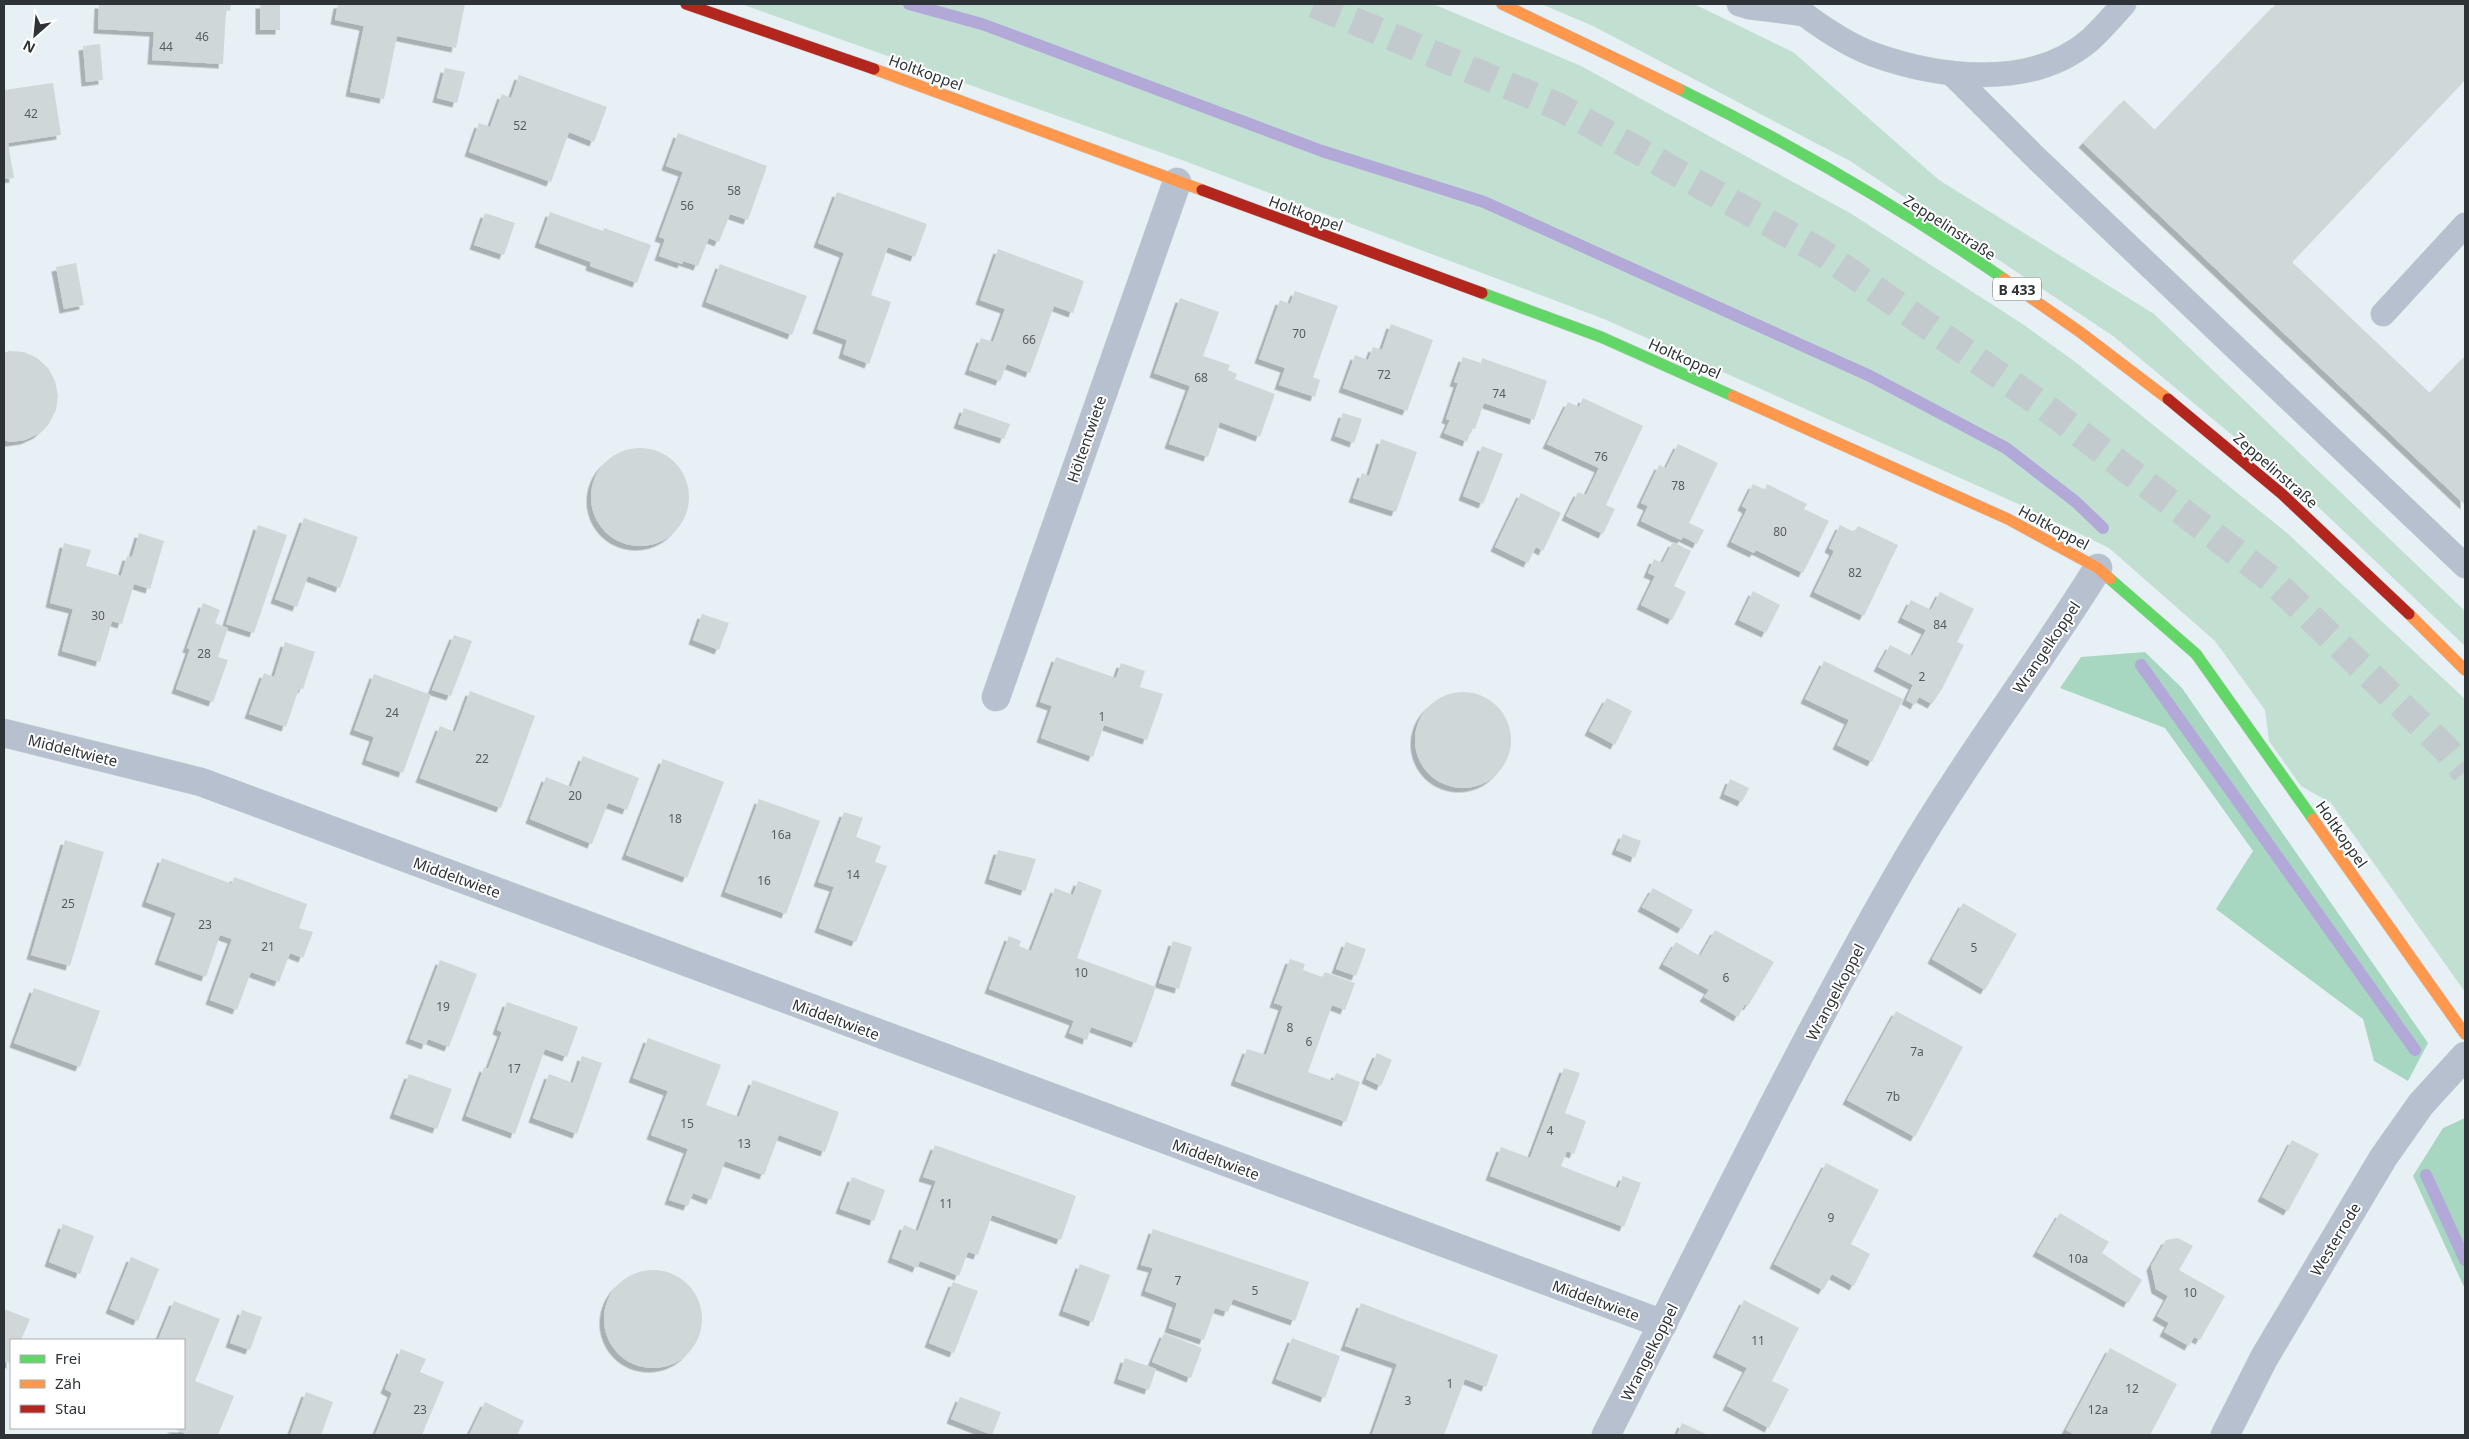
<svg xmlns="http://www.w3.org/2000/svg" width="2469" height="1439" font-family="'Noto Sans',sans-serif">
	<defs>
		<filter id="shadow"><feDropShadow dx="-4.5" dy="4.5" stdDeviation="0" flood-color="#0004"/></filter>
	</defs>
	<rect width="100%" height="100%" fill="#e7f0f4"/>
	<g fill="#c1e0d2">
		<polygon points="741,4 1433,4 1581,66 1850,213 2024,325 2074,361 2287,533 2465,699 2465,992 2331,803 2301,786 2269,741 2265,710 2215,641 2109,548 2025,507 1604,319 1182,160"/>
		<polygon points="1541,4 1694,4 1793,52 1939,180 2154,314 2465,611 2465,646 2314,503 2113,336 1850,161 1593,26"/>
	</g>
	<g fill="#a8d7c1">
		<polygon points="2145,652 2182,688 2428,1043 2408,1081 2374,1061 2363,1019 2216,909 2253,851 2165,728 2060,688 2081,657"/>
		<polygon points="2465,1118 2465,1289 2413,1176 2443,1128"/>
	</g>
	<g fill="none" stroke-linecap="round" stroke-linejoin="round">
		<g stroke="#b2a9d9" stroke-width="12">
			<polyline points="909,4 982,24 1322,151 1484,202 1870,376 2006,448 2076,502 2103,528"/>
			<polyline points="2141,665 2415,1050"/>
			<polyline points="2426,1175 2465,1260"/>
		</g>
	</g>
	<g fill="#d0d7d9" filter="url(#shadow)">
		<polygon points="99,4 231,4 230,11 226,10 223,64 152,60 154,32 98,29"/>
		<rect x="260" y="4" width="20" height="26"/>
		<polygon points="338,4 465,4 456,48 397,36 384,99 350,92 364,26 335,20"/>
		<polygon points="2276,4 2465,4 2465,80 2292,262 2430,393 2465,356 2465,505 2083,143 2124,100 2155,130"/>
		<polygon points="100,44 103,80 86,82 83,46"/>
		<polygon points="445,68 465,72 457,103 437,98"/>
		<polygon points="519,75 607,107 594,142 569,132 551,182 469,152 479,123 490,127 502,94 511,98"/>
		<polygon points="53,83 61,135 8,143 14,178 4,179 4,90"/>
		<polygon points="678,133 767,166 748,220 730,214 719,242 709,238 698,266 683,261 682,264 659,256 665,239 659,237 683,172 666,166"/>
		<polygon points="837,192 927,224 915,257 888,247 871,295 891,302 869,364 843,354 847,340 817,329 844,253 818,243"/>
		<polygon points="550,212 603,231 604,228 651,245 637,283 590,266 591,262 539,243"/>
		<polygon points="485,213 515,223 504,255 474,245"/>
		<polygon points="998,249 1084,281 1073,313 1054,306 1030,373 1007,364 1000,381 969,370 981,338 993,342 1005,309 980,300"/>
		<polygon points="76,263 84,305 64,309 56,267"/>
		<polygon points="720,264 807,296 792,335 706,302"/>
		<polygon points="1295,291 1338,306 1313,377 1320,380 1315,397 1279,385 1285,368 1259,359 1280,300 1290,304"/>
		<polygon points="1180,298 1219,312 1203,356 1230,365 1228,370 1237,374 1235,379 1275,394 1260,437 1220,422 1208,457 1169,444 1190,386 1154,373"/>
		<polygon points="1391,324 1433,340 1407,411 1343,388 1355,355 1368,360 1373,347 1382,350"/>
		<polygon points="9,351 24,352 37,358 48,368 55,381 58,396 56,410 49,424 38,434 25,440 10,442 4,440 4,353"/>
		<polygon points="1463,357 1481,363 1482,358 1547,381 1534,420 1484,403 1475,429 1472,428 1467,442 1444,433 1450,420 1446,419 1458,383 1454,382"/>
		<polygon points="1583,398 1643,426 1606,505 1615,509 1603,534 1566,516 1578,492 1586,495 1599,468 1547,444 1568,402 1579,407"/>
		<polygon points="964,408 1010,424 1004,439 958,424"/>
		<polygon points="1343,413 1362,419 1354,443 1335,436"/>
		<polygon points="1381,439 1417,452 1396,512 1353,498 1362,473 1369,476"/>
		<polygon points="1678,444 1718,463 1689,523 1704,530 1697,544 1683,537 1681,540 1641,521 1648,506 1641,503 1659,465 1666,468"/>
		<polygon points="1482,446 1503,454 1483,504 1463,496"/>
		<circle cx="640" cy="497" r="49"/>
		<polygon points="1753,484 1765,490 1767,484 1807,504 1804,509 1829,521 1803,573 1756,550 1754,553 1731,542 1747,509 1742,506"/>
		<polygon points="1521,493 1561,513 1543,551 1536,547 1528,563 1495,547"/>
		<polygon points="304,518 358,537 340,588 308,576 297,607 275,599"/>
		<polygon points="258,525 287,535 254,633 226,624"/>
		<polygon points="1840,525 1854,532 1858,526 1898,545 1864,616 1814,592 1834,551 1829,548"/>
		<polygon points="139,533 164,541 150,589 134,584 122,624 112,621 100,662 62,651 73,609 50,603 64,543 91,550 86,566 121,576 127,556 132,557"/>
		<polygon points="1673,542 1691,551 1674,586 1686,592 1672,620 1641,605 1655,576 1648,573 1654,559 1662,563"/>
		<polygon points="1753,591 1780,605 1766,633 1739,620"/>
		<polygon points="1940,592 1974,609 1957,642 1964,645 1942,689 1932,704 1919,697 1915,705 1906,700 1913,685 1878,667 1890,645 1912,656 1926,630 1902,618 1911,600 1931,610"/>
		<polygon points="203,603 220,610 215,623 228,628 218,657 228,660 213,702 176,689 190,649 187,648"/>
		<polygon points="702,614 729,623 719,650 693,640"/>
		<polygon points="454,635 472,641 451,696 432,690"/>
		<polygon points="285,642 315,652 303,689 299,688 286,727 249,714 264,673 274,677"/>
		<polygon points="1056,657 1116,678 1121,663 1145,671 1140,687 1163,694 1147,740 1104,725 1093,757 1041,738 1052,706 1040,702"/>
		<polygon points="1824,661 1903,699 1872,762 1837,745 1849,720 1805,699"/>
		<polygon points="374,674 431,695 403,773 366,760 374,737 354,730"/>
		<polygon points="470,691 535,716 501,808 420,778 440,726 455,732"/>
		<circle cx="1463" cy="740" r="48"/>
		<polygon points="1607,698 1632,711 1615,745 1589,731"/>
		<polygon points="583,756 639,778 627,810 608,803 592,844 530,819 546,777 571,787"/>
		<polygon points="663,759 724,782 687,878 626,855"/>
		<polygon points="1730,779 1749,788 1742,802 1724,794"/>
		<polygon points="759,799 820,821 786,914 725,892"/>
		<polygon points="844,812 863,818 856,837 881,846 875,862 887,866 856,942 819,928 834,887 818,882"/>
		<polygon points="1623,834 1641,841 1635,858 1616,850"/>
		<polygon points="65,840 104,852 70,966 31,955"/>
		<polygon points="998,850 1036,859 1025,891 989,879"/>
		<polygon points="162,858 232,884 234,877 307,904 299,928 313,932 303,958 290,953 279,982 251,972 237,1010 210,1000 232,939 220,935 206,977 159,960 176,913 146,902"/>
		<polygon points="1078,881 1102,890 1077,958 1156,987 1136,1043 1091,1027 1087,1040 1069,1033 1074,1021 989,989 1009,936 1021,941 1019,946 1031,951 1055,888 1073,895"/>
		<polygon points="1653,888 1693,910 1682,929 1642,907"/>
		<polygon points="1963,903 2017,934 1985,990 1932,959"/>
		<polygon points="1715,930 1774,962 1748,1006 1745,1004 1738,1017 1704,997 1709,990 1663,964 1676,942 1700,956"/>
		<polygon points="1173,941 1192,947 1179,989 1159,983"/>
		<polygon points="1346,942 1366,949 1356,976 1336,969"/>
		<polygon points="1290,959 1305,964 1303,970 1322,977 1325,972 1355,983 1345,1010 1332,1005 1308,1072 1333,1081 1336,1073 1360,1082 1346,1122 1235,1081 1247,1049 1266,1055 1283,1006 1274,1003"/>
		<polygon points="440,960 477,974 449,1047 428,1039 426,1045 410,1039"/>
		<polygon points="34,988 100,1011 80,1067 14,1043"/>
		<polygon points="507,1002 578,1027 567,1057 545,1049 515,1134 466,1116 484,1067 488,1069 502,1032 497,1030"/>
		<polygon points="1896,1011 1963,1047 1915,1137 1847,1100"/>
		<polygon points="648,1038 721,1065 706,1105 739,1117 753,1080 839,1112 825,1152 779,1135 764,1175 725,1161 711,1200 693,1193 688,1206 669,1200 688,1149 651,1135 668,1091 633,1078"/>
		<polygon points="1377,1053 1392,1060 1381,1086 1366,1079"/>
		<polygon points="582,1056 602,1063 577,1134 533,1118 549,1074 573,1083"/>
		<polygon points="1564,1068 1580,1073 1565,1113 1586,1121 1574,1154 1567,1151 1561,1166 1618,1188 1623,1176 1641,1183 1624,1227 1490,1176 1501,1147 1530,1158"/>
		<polygon points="409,1074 452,1089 437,1129 394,1114"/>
		<polygon points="2292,1140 2319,1154 2288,1211 2262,1197"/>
		<polygon points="935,1145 1076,1196 1061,1240 992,1215 978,1255 968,1252 959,1276 920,1261 917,1268 892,1258 904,1225 918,1231 936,1181 923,1177"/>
		<polygon points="1826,1163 1879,1190 1851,1244 1870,1254 1854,1286 1832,1274 1823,1290 1774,1264"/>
		<polygon points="852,1177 885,1190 874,1221 840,1209"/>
		<polygon points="2060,1213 2109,1242 2102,1253 2142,1280 2128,1303 2037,1252"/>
		<polygon points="63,1224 94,1236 80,1274 49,1262"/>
		<polygon points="1153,1229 1309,1282 1295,1321 1233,1299 1228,1312 1215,1308 1204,1340 1169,1328 1177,1303 1145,1291 1153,1268 1141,1265"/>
		<polygon points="2178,1238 2193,1246 2179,1270 2225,1296 2200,1340 2194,1337 2189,1346 2164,1332 2169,1323 2157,1316 2168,1296 2156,1289 2151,1266 2166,1240"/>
		<polygon points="131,1257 159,1269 138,1321 110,1309"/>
		<polygon points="1080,1264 1110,1275 1093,1322 1063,1311"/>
		<circle cx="653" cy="1319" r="49"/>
		<polygon points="953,1282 978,1291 954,1353 929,1343"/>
		<polygon points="1744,1300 1799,1328 1772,1381 1789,1389 1769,1428 1727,1406 1747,1368 1717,1353"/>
		<polygon points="174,1301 220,1319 195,1381 234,1396 218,1435 189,1435 171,1428 184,1428 184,1340 158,1340"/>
		<polygon points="1361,1303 1498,1355 1486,1387 1465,1379 1444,1435 1372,1435 1397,1364 1345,1346"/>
		<polygon points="4,1309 30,1319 21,1340 11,1340 11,1364 4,1361"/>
		<polygon points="242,1310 262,1317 250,1350 230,1343"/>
		<polygon points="1164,1333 1202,1348 1191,1378 1152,1362"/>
		<polygon points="1292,1338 1340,1356 1325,1398 1276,1379"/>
		<polygon points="2110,1348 2177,1384 2150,1435 2075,1435 2066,1430"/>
		<polygon points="401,1349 426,1359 420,1372 444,1382 422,1435 375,1435 392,1393 385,1389"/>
		<polygon points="1125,1358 1156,1369 1149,1390 1118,1379"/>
		<polygon points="306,1392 333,1402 321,1435 290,1435"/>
		<polygon points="960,1397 1001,1412 992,1435 951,1419"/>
		<polygon points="485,1402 524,1421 517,1435 469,1435"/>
		<polygon points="1682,1423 1708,1435 1677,1435"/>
	</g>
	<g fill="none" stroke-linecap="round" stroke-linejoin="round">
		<polyline stroke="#c2cace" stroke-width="28" stroke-dasharray="28 14" stroke-linecap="butt" points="1314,4 1559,107 1821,252 2045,407 2272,580 2444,747 2465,772"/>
		<g stroke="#c6cdd1" stroke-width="25">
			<g id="lane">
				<polyline points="1739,4 1749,7 1804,14"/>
				<path d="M1791 4C1815 23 1843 43 1872 54 1938 78 2032 90 2090 40 2102 29 2113 16 2124 4"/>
				<polyline points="1951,73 2034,156 2465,566"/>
				<polyline points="2383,314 2465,225"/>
			</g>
		</g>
		<g stroke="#c6cdd1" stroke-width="29">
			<g id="street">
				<polyline points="996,697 1177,182"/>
				<polyline points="4,733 201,782 1663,1324"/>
				<path d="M1606 1435C1705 1242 1799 1045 1908 858 1967 758 2037 666 2098 568"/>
				<polyline points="2225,1435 2264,1358 2383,1158 2421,1104 2465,1056"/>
			</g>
		</g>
		<g stroke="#c6cdd1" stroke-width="12">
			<g id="fast">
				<path d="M1679 89C1791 144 1901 208 2004 279"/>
				<polyline points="1482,293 1601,337 1733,396"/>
				<polyline points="2110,579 2196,654 2313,819"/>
			</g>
		</g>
		<g stroke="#c6cdd1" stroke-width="12">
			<g id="slow">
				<polyline points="1502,4 1679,89"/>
				<polyline points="874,69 1202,190"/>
				<polyline points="2004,279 2080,332 2168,399"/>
				<polyline points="1733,396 2008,519 2098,568 2110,579"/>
				<polyline points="2409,614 2465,670"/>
				<polyline points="2313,819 2465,1034"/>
			</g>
		</g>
		<g stroke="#c6cdd1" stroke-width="12">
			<g id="jam">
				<polyline points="686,4 874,69"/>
				<polyline points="1202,190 1482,293"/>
				<polyline points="2168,399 2282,494 2409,614"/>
			</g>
		</g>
		<use href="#lane" stroke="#b7c0cf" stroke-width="24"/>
		<use href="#street" stroke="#b7c0cf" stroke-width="28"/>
		<use href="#fast" stroke="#63d668" stroke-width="11"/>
		<use href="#slow" stroke="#ff974d" stroke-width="11"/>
		<use href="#jam" stroke="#b3261e" stroke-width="11"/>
	</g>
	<g text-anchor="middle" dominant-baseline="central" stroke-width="4" stroke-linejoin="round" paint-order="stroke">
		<g font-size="12" fill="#565d60">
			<text x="202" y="36">46</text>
			<text x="166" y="46">44</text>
			<text x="31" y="113">42</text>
			<text x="520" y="125">52</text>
			<text x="734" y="190">58</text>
			<text x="687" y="205">56</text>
			<text x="1299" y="333">70</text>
			<text x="1029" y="339">66</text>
			<text x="1384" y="374">72</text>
			<text x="1201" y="377">68</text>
			<text x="1499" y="393">74</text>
			<text x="1601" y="456">76</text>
			<text x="1678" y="485">78</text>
			<text x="1780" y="531">80</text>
			<text x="1855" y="572">82</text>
			<text x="98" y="615">30</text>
			<text x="1940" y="624">84</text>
			<text x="204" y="653">28</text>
			<text x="1922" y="676">2</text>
			<text x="392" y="712">24</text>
			<text x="1102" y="716">1</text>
			<text x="482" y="758">22</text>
			<text x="575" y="795">20</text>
			<text x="675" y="818">18</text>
			<text x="781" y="834">16a</text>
			<text x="853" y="874">14</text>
			<text x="764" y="880">16</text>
			<text x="68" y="903">25</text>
			<text x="205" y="924">23</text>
			<text x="268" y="946">21</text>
			<text x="1974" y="947">5</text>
			<text x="1081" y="972">10</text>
			<text x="1726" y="977">6</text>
			<text x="443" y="1006">19</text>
			<text x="1290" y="1027">8</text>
			<text x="1309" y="1041">6</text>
			<text x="1917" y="1051">7a</text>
			<text x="514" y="1068">17</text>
			<text x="1893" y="1096">7b</text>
			<text x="687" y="1123">15</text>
			<text x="1550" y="1130">4</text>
			<text x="744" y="1143">13</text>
			<text x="946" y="1203">11</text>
			<text x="1831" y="1217">9</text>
			<text x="2078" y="1258">10a</text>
			<text x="1178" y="1280">7</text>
			<text x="1255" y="1290">5</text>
			<text x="2190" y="1292">10</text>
			<text x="1758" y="1340">11</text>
			<text x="1450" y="1383">1</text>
			<text x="2132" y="1388">12</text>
			<text x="1408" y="1400">3</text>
			<text x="420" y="1409">23</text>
			<text x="2098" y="1409">12a</text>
		</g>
		<rect fill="#fff" stroke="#6c7072" stroke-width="1" x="1993" y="277.5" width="48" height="23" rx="4"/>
		<g font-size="14" font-weight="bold" fill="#2d3336">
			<text x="2017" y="289">B 433</text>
		</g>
		<g font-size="15" fill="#2d3336" stroke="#fff">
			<text transform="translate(926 72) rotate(20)">Holtkoppel</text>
			<text transform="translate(1306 213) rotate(20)">Holtkoppel</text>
			<text transform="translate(1950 227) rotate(33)">Zeppelinstraße</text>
			<text transform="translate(1685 358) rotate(24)">Holtkoppel</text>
			<text transform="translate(1086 439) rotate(-71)">Höltentwiete</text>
			<text transform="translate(2276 470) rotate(41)">Zeppelinstraße</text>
			<text transform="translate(2054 527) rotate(28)">Holtkoppel</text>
			<text transform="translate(2046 647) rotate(-56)">Wrangelkoppel</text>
			<text transform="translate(73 750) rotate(14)">Middeltwiete</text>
			<text transform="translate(2342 834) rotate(55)">Holtkoppel</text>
			<text transform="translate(457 877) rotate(20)">Middeltwiete</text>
			<text transform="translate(1835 992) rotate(-62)">Wrangelkoppel</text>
			<text transform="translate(836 1019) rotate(20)">Middeltwiete</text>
			<text transform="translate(1216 1159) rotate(20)">Middeltwiete</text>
			<text transform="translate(2335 1239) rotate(-59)">Westerrode</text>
			<text transform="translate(1596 1300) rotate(20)">Middeltwiete</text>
			<text transform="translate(1649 1352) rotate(-63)">Wrangelkoppel</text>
		</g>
	</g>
	<rect width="2469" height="1439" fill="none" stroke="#2d3336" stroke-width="10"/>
	<rect x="10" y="1339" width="175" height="90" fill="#ffffff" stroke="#abadaf"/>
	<rect x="20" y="1355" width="25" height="8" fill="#63d668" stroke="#abadaf"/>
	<text x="55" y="1364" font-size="15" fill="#2d3336">Frei</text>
	<rect x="20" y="1380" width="25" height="8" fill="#ff974d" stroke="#abadaf"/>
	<text x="55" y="1389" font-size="15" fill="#2d3336">Zäh</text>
	<rect x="20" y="1405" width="25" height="8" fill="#b3261e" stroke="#abadaf"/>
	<text x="55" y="1414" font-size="15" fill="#2d3336">Stau</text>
	<g transform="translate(35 35) rotate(207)" stroke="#ffffff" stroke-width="4" paint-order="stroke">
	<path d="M0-4L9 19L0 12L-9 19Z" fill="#2d3336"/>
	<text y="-8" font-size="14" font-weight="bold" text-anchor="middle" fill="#2d3336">N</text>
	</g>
</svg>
